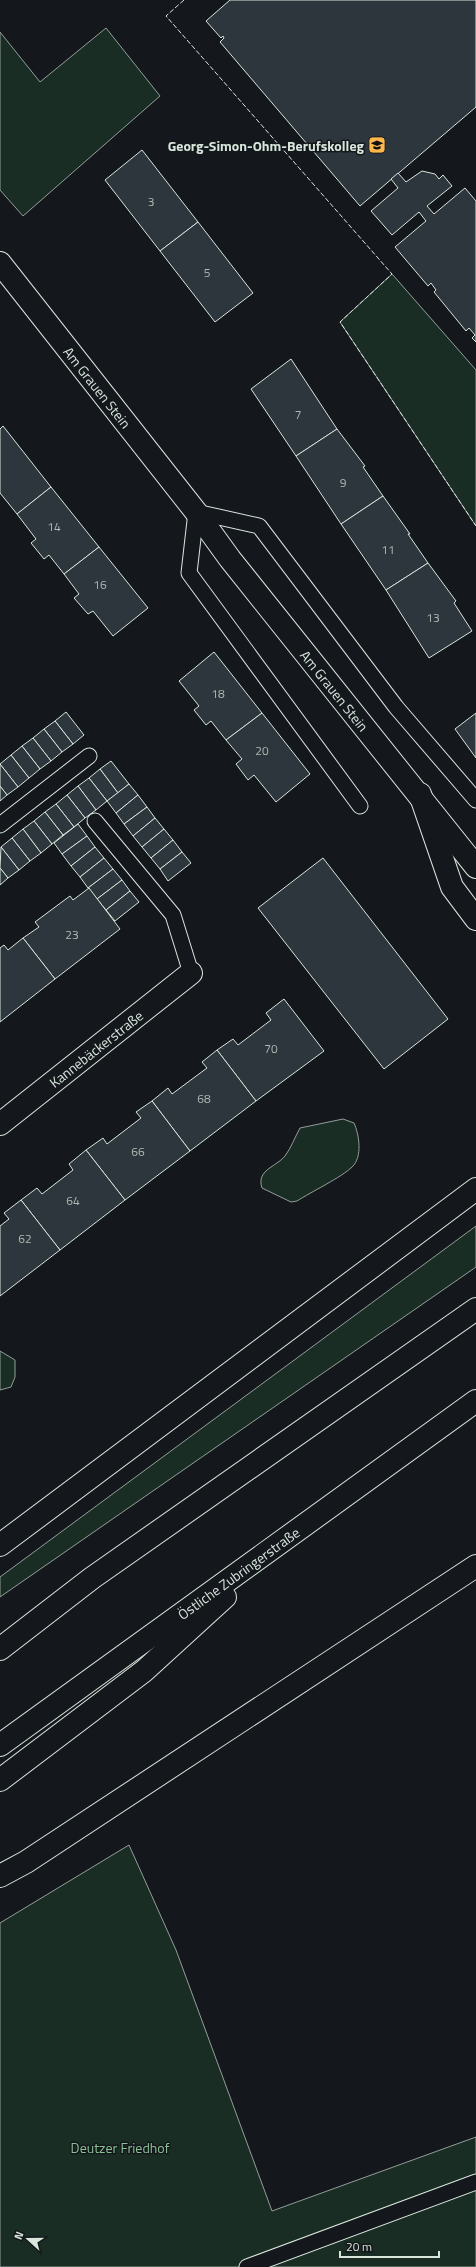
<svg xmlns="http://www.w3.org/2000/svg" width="476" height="2267" font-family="'Titillium Web',sans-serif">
	<rect width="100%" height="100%" fill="#14181c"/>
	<g fill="#1a2d24" stroke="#939e99">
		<polygon points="106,28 160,96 23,216 0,190 0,32 40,82"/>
		<polygon points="392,274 476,370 476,526 340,322"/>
		<path d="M343 1119 354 1123C359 1134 363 1157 352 1167 342 1177 311 1192 297 1201L291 1202 262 1188C256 1170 276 1167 285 1156 291 1148 295 1137 300 1128Z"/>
		<polygon points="476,1226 476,1267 0,1597 0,1577"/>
		<polygon points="0,1351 15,1360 15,1377 11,1387 0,1390"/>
		<polygon points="129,1845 176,1950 272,2211 476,2137 476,2267 0,2267 0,1923"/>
	</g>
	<g fill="#2c363c" stroke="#d8e6dc">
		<polygon points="230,0 476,0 476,107 360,206 220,42 224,38 223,36 221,38 206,21"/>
		<polygon points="142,150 198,222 160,251 105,180"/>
		<polygon points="422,171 435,174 439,179 443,175 452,186 427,206 434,214 465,188 476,201 476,342 472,338 475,335 469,328 466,331 434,292 436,290 431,283 428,286 395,247 426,221 419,212 392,235 371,211 398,188 391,179 398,173 406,182"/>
		<polygon points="198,222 253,293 215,322 160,251"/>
		<polygon points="291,359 337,429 296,456 251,389"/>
		<polygon points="3,426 51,487 17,514 0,493 0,429"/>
		<polygon points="337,429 365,466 363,467 383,496 341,524 296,456"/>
		<polygon points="51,487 99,547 64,574 49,555 44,559 31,543 36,539 17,514"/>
		<polygon points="383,496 410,534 408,534 428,563 386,590 341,524"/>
		<polygon points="99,547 148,608 113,636 93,611 88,614 74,598 79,594 64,574"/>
		<polygon points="428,563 456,601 454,603 472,631 429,658 386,590"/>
		<polygon points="214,652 262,713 226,740 211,721 206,725 194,710 199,706 179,681"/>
		<polygon points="66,712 84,735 73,744 55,721"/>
		<polygon points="262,713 310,774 276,802 254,775 248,780 236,764 242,759 226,740"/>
		<polygon points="476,713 476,758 455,729"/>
		<polygon points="55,721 73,744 62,752 44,729"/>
		<polygon points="44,729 62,752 51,761 33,738"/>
		<polygon points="33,738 51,761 40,769 22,746"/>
		<polygon points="22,746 40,769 29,778 11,755"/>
		<polygon points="11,755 29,778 18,787 0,764"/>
		<polygon points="111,761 129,784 118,793 100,769"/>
		<polygon points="0,764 18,787 7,795 0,786"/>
		<polygon points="100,769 118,793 107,801 89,778"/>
		<polygon points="89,778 107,801 96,810 78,786"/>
		<polygon points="129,784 138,795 116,813 107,801"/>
		<polygon points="0,786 7,795 0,801"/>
		<polygon points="78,786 96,810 85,818 67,795"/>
		<polygon points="67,795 85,818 74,827 56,804"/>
		<polygon points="138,795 147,807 124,824 116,813"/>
		<polygon points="56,804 74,827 63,835 45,812"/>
		<polygon points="147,807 155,818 133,836 124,824"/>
		<polygon points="45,812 63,835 52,844 34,821"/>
		<polygon points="155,818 164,829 142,847 133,836"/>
		<polygon points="34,821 52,844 41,853 23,829"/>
		<polygon points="78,824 87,836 62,854 54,843"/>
		<polygon points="23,829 41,853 30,861 12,838"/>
		<polygon points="164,829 173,840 151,858 142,847"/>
		<polygon points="87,836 95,847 71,866 62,854"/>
		<polygon points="12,838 30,861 19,870 1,847"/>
		<polygon points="173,840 182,852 160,869 151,858"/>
		<polygon points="1,847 19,870 8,878 0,868"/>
		<polygon points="95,847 104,858 80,877 71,866"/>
		<polygon points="182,852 191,863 168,881 160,869"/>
		<polygon points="104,858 113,869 88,888 80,877"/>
		<polygon points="323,858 448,1019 384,1069 258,908"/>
		<polygon points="0,868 8,878 0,885"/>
		<polygon points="113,869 122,880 97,899 88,888"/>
		<polygon points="122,880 130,891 106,910 97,899"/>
		<polygon points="89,888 120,929 55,979 23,938 39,927 35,922 70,896 73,900"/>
		<polygon points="130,891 139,902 115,921 106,910"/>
		<polygon points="23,938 55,979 0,1022 0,948 4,945 8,950"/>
		<polygon points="284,999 324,1051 256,1101 217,1050 233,1039 238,1045 271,1020 266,1013"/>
		<polygon points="217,1050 256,1101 190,1151 152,1101 168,1088 172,1094 207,1068 202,1062"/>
		<polygon points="152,1101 190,1151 125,1200 86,1150 103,1138 107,1144 141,1118 136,1112"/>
		<polygon points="86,1150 125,1200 60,1250 21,1200 37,1188 42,1194 73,1170 69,1164"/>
		<polygon points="21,1200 60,1250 0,1296 0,1226 9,1219 4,1213"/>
	</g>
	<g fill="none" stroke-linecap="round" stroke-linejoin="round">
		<g stroke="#d8e6dc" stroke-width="17">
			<g id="lane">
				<polyline points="360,806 189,573 196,512 259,526 396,707 476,800"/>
				<polyline points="95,821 173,915 191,973"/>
				<polyline points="0,825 89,756"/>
				<polyline points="247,2267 476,2182"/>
			</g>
		</g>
		<g stroke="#d8e6dc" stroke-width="24">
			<g id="street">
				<path id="s1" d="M0 1124 191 973"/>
			</g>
		</g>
		<g stroke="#d8e6dc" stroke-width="24">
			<g id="secondary">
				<path id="s2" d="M0 263 196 512 230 559 476 867"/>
			</g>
		</g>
		<g stroke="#d8e6dc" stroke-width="24">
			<g id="highway">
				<polyline points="420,794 452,887 476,919"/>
				<polyline points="0,1545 476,1189"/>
				<polyline points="0,1649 92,1578 476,1309"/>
				<path id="s3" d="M0 1745 476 1401"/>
				<polyline points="0,1780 144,1671 225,1597"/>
				<polyline points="0,1876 26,1862 476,1566"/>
			</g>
		</g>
		<use href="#lane" stroke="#14181c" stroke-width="15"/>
		<use href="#street" stroke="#14181c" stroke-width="22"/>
		<use href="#secondary" stroke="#14181c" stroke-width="22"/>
		<use href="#highway" stroke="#14181c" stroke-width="22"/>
		<polyline stroke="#d8e6dc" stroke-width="1" stroke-dasharray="5 2" stroke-linecap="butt" points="184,0 166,16 392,274 340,322 476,526"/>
	</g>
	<defs>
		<g id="school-square" transform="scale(0.9)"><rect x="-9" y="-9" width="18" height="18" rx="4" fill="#ffb74d" stroke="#14181c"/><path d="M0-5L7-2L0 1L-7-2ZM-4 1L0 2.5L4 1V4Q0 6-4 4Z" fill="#111"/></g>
	</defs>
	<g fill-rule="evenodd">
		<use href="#school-square" x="377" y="145"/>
	</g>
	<g text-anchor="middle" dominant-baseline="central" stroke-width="3" stroke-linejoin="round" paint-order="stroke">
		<g font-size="12" fill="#adbab4">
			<text x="151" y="201">3</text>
			<text x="207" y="272">5</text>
			<text x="298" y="414">7</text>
			<text x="343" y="482">9</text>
			<text x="54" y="526">14</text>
			<text x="388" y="549">11</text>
			<text x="100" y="584">16</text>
			<text x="433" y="617">13</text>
			<text x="218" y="693">18</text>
			<text x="262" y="750">20</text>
			<text x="72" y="934">23</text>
			<text x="271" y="1048">70</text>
			<text x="204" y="1098">68</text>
			<text x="138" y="1151">66</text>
			<text x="73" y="1200">64</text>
			<text x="25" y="1238">62</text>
		</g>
		<g font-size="14" font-weight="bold" fill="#d8e6dc" stroke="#14181c" text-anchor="end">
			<text x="364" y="145">Georg-Simon-Ohm-Berufskolleg</text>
		</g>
		<g font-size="14" fill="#d8e6dc" stroke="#14181c">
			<text stroke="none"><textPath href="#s2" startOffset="158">Am Grauen Stein</textPath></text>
			<text stroke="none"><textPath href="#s2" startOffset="543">Am Grauen Stein</textPath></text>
			<text stroke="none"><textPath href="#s1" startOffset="122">Kannebäckerstraße</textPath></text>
			<text stroke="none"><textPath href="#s3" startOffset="294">Östliche Zubringerstraße</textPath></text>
		</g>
		<g font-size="14" fill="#8ac095" stroke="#14181c">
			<text x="120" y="2147">Deutzer Friedhof</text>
		</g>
	</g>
	<g transform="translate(28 2239) rotate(291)" stroke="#14181c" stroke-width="3" paint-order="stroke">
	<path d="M0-3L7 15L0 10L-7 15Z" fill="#d8e6dc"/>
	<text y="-6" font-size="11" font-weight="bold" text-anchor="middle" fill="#d8e6dc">N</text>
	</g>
	<path d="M340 2251v6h99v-6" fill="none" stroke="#d8e6dc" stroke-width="2"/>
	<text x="346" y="2251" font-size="12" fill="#d8e6dc" stroke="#14181c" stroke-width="3" paint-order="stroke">20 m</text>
</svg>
